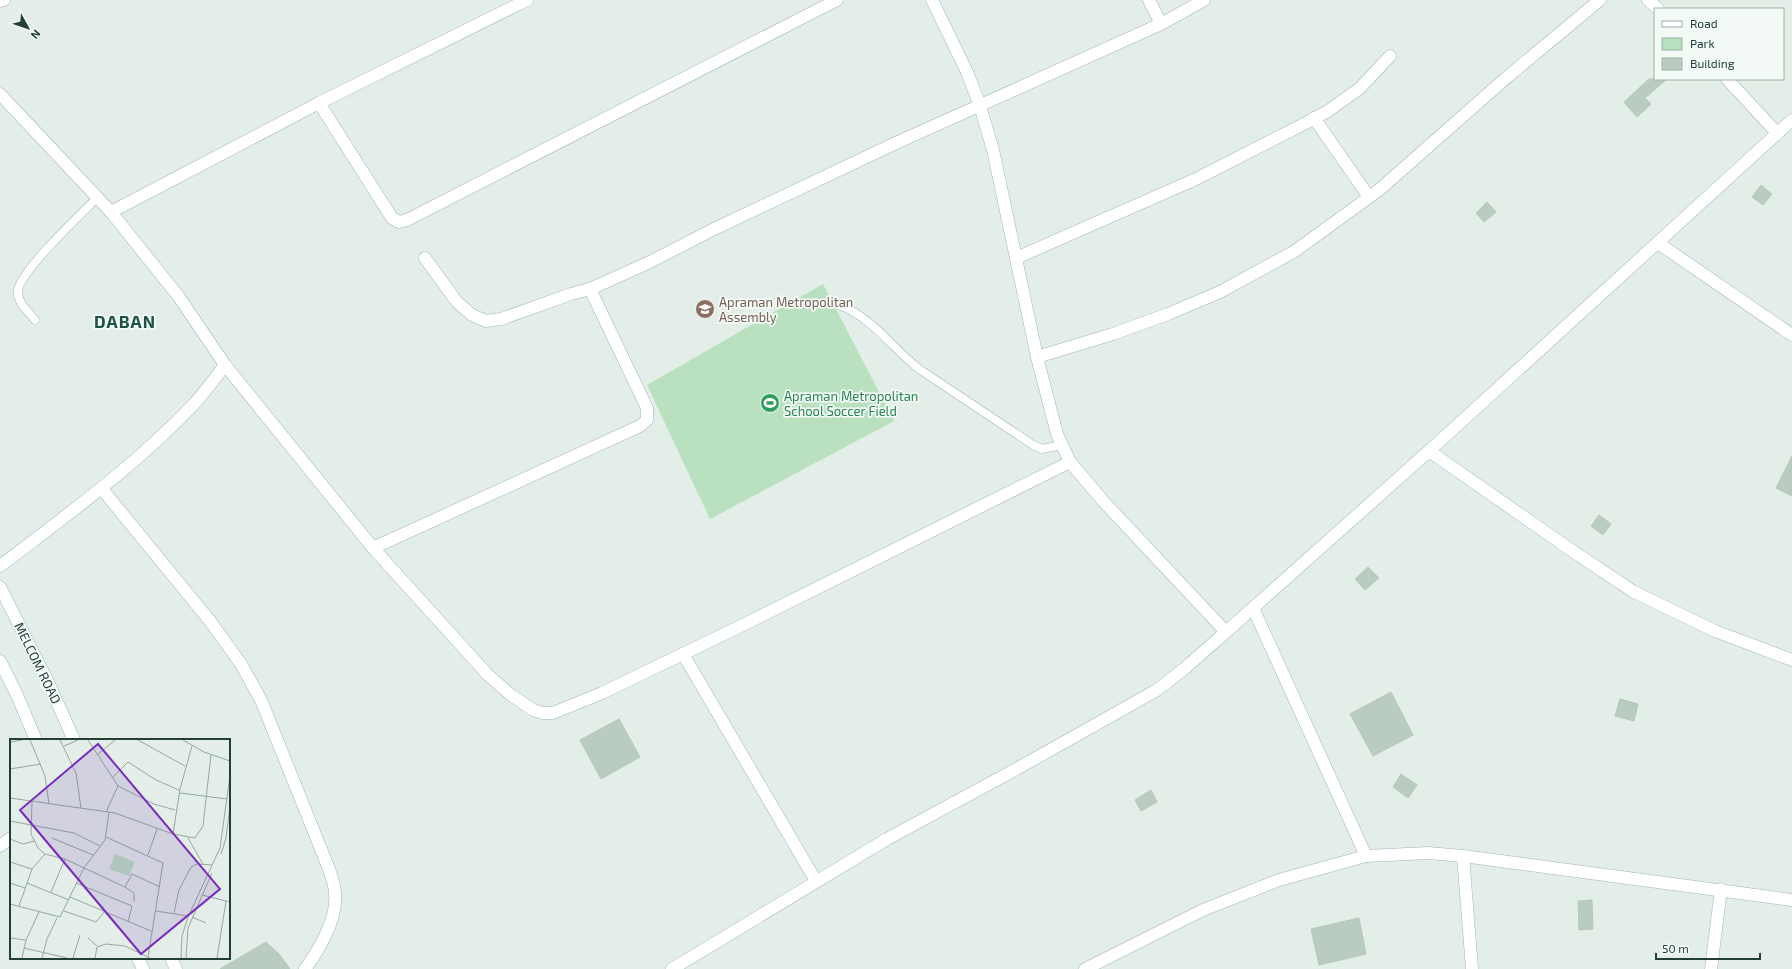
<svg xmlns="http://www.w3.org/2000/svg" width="1792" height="969" font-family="'Exo 2',sans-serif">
	<rect width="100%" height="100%" fill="#e2eee7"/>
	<polygon fill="#b9e0bf" points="823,284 894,421 710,519 647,385"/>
	<g fill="#baccc2" stroke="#b4c8bd">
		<polygon points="1649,79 1667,79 1645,98 1651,104 1637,117 1624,102"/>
		<polygon points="1761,185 1772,194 1763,205 1752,197"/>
		<polygon points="1487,202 1496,212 1484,222 1476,213"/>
		<polygon points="1792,456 1792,496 1776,488"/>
		<polygon points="1599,515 1611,524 1603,535 1591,526"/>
		<polygon points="1368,567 1379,578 1365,590 1355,579"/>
		<polygon points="1391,692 1413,735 1373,756 1350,714"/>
		<polygon points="1620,699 1638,704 1634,721 1615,716"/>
		<polygon points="619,719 640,757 601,779 580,740"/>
		<polygon points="1401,774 1417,785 1408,798 1393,787"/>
		<polygon points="1151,790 1157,802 1141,811 1135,800"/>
		<polygon points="1592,900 1593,929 1579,930 1578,901"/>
		<polygon points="1359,918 1366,954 1319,965 1311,929"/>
		<polygon points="266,942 280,955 290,969 220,969"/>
	</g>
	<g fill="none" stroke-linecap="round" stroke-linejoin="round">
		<g stroke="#a4b6ad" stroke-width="9">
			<g id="lane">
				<path d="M839 305C872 317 892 348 919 369L1033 445 1042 449 1062 445"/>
				<path d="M35 320C29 312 17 303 18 291 19 272 81 214 97 198"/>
			</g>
		</g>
		<g stroke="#a4b6ad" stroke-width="13">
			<g id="street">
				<polyline points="1149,0 1161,24"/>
				<polyline points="1648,0 1658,9"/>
				<polyline points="0,1 4,0"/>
				<polyline points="1727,79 1777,133"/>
				<polyline points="0,94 111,212 179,297 225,365 373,548 488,675 511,695 533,710 543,713 553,713 602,693 747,623 1070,462"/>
				<polyline points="319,103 392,218 399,222 407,220 837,0"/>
				<polyline points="1314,118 1369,197"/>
				<polyline points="111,212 319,103 527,0"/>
				<polyline points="1658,243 1792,335"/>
				<polyline points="425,258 457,302 472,315 486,321 501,319 571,294 590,289 650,262 714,229 896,143 1161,24 1204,0"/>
				<polyline points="1016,258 1196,179 1300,126 1328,111 1360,88 1390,56"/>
				<polyline points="1037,357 1113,334 1168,314 1220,292 1295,251 1379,190 1506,78 1600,0"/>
				<polyline points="1429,451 1792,120"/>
				<path d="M102 489 210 621 241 664 261 700 329 869C331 876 335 885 335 893 338 918 319 950 305 969"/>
				<polyline points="373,548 640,426 647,420 647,408 590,289"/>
				<path d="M0 566C67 515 135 466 193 405 205 392 215 378 225 365"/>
				<polyline points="1253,608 1366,856"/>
				<polyline points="683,654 816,881"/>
				<polyline points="0,846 11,838"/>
				<polyline points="1463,856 1472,969"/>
				<polyline points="672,969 887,839 1020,767 1157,690 1185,668 1226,632"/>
				<polyline points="1085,969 1203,910 1279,880 1366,856 1428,853 1463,856 1792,900"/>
				<polyline points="1711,969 1721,889"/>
			</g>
		</g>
		<g stroke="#a0baad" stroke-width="13">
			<g id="secondary">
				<polyline points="932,0 967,72 980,106 993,150 1037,357 1057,434 1070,462 1104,502 1226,632 1429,451 1574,552 1634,592 1715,631 1792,660"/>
				<polyline points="0,587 48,682 74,740"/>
				<polyline points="0,661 17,695 36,740"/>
				<polyline points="138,958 143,969"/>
				<polyline points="171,958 176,969"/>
			</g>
		</g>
		<use href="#lane" stroke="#fff" stroke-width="8"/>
		<use href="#street" stroke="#fff" stroke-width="12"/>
		<use href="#secondary" stroke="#fff" stroke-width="12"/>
	</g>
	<defs>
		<g id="school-disc" transform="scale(1)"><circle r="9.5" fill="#8d6e63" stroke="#f3faf6"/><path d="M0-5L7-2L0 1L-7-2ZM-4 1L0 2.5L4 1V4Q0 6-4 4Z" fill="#fff"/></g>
		<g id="stadium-disc" transform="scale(1)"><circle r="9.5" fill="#2e9e5b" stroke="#f3faf6"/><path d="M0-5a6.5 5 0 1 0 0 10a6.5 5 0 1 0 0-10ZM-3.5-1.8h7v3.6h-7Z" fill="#fff"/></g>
	</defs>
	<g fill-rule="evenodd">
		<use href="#school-disc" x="705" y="309"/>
		<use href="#stadium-disc" x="770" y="403"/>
	</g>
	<g text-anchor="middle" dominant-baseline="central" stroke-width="3.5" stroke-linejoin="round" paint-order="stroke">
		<g font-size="13" fill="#785e54" stroke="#f3faf6" text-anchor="start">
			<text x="719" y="302">Apraman Metropolitan<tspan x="719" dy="15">Assembly</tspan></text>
		</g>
		<g font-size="13" fill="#27864d" stroke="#f3faf6" text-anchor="start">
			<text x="784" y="396">Apraman Metropolitan<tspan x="784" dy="15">School Soccer Field</tspan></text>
		</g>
		<g font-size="13" fill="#214033" stroke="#f3faf6">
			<text transform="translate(38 663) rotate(64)">MELCOM ROAD</text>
		</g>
		<g font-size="17" font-weight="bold" letter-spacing="1" fill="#1b543e" stroke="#f3faf6">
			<text x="125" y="321">DABAN</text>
		</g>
	</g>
	<g transform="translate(10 739)">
		<rect width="220" height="220" fill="#e2eee7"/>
		<path d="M105 115 125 123 119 137 99 130Z" fill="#b9e0bf"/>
		<path fill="none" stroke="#95a89f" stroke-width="1" d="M20 1 35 37 39 65M50 1 66 34 71 69M78 1 108 47 144 65 165 71M128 1 175 27M173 1 194 13 220 22M0 3 12 1M54 7 68 1M87 16 105 1M0 30 31 25M102 39 118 23 146 41 169 51M170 54 217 60M0 59 105 74 163 95 185 99 193 87 201 16M22 63 21 95 28 109 35 115M96 73 108 47M0 82 64 94 90 107M163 95 170 50 182 7M96 98 153 124 138 218M42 99 83 116M178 99 193 125M0 100 13 105 24 102M211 115 216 99 220 67M138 116 147 90M0 123 22 130M0 144 15 149M17 144 59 161M66 144 122 167 118 183M115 148 122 135 150 148M41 153 55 120M192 156 220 163M60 158 141 192M0 165 50 178 74 129 95 101 99 73M9 167 22 130 35 115 55 120 115 148 124 154V163M54 172 86 183 95 172M146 172 178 177M164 174 169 151 181 128 187 125 202 126M182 178 196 184M0 199 16 201M78 199 87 207M14 209 57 219M12 219 16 201 29 173M32 219 37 200 47 179M63 219 70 196M85 219 87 208 96 205 115 207 140 219M171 219 172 197 178 178 210 109 220 37M176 219 178 189 202 134M207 219 216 162"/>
		<path fill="#7b2cbf" fill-opacity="0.15" stroke="#7b2cbf" stroke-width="2" d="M88 5 210 150 131 215 10 71Z"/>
		<rect width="220" height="220" fill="none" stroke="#214033" stroke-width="2"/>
	</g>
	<rect x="1654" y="8" width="130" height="72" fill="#f3faf6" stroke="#9fb0a8"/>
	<rect x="1662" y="21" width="20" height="6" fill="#ffffff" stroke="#9fb0a8"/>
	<text x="1690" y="28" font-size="12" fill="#214033">Road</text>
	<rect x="1662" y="38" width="20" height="12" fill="#b9e0bf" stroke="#9fb0a8"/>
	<text x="1690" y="48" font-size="12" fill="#214033">Park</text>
	<rect x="1662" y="58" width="20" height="12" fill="#baccc2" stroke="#9fb0a8"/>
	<text x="1690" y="68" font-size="12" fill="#214033">Building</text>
	<g transform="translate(28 28) rotate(130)" stroke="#f3faf6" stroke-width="3" paint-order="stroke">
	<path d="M0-3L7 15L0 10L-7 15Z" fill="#214033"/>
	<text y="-6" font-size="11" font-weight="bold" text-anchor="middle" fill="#214033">N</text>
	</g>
	<path d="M1656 953v6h104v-6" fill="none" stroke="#214033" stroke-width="2"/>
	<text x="1662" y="953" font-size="12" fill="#214033" stroke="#f3faf6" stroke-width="3" paint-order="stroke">50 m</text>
</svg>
